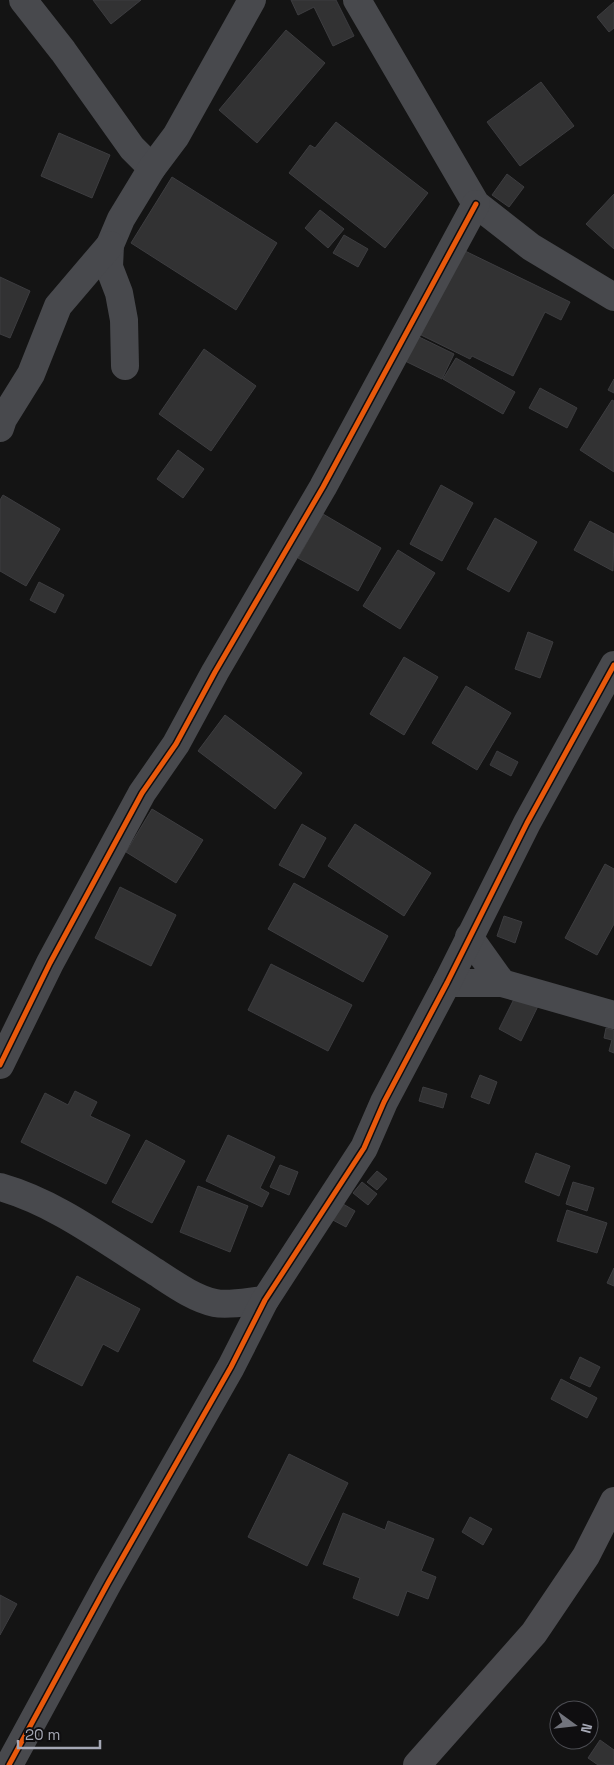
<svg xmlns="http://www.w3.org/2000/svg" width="614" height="1765" font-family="'Space Grotesk',sans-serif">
	<rect width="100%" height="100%" fill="#141414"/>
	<g fill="#323233" stroke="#3d3d40">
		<polygon points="93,0 141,0 111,24"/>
		<polygon points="291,0 336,0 354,36 333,46 314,7 298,15"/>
		<polygon points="614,2 614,28 609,32 597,17"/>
		<polygon points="286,30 325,63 257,143 219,110"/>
		<polygon points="541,82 574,126 520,166 487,122"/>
		<polygon points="336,122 428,193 385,248 289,173 310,145 315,148"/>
		<polygon points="59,133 110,155 92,198 41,176"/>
		<polygon points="507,174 524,187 509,207 492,195"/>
		<polygon points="172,177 277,243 236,310 131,243"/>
		<polygon points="614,194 614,249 586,224"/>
		<polygon points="320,210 344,229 328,248 305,228"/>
		<polygon points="344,235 368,249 358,267 333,253"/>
		<polygon points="463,250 570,302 561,320 545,312 513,376 472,356 470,359 421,335"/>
		<polygon points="0,277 30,291 10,338 0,334"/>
		<polygon points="415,335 454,354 442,379 403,360"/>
		<polygon points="204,349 256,386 211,451 159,414"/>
		<polygon points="456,358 515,392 503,414 443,379"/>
		<polygon points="614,379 614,393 608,390"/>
		<polygon points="540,388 577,408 567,428 529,408"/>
		<polygon points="612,400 614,401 614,472 580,450"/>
		<polygon points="178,450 204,469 183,498 157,479"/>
		<polygon points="441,485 473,503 442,561 410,544"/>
		<polygon points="3,495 60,529 26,586 0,571 0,500"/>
		<polygon points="323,514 381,548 358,591 298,558"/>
		<polygon points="495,518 537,542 509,592 467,569"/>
		<polygon points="590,521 614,534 613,571 574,550"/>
		<polygon points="398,550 435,573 400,629 363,606"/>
		<polygon points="39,582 64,595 55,613 30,600"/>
		<polygon points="528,632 553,642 540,678 515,669"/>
		<polygon points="404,657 438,677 404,735 370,714"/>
		<polygon points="466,686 511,713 477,770 432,743"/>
		<polygon points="225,715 302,773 275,809 198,751"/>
		<polygon points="497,751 518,762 511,776 490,765"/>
		<polygon points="152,809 203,840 176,883 126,852"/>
		<polygon points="302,824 326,838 304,878 279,865"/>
		<polygon points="355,824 431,873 404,916 328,866"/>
		<polygon points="605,864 614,869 614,924 597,955 565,938"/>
		<polygon points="294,883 388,936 363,982 268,929"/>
		<polygon points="120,887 176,915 151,966 95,938"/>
		<polygon points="504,916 522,922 515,943 497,936"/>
		<polygon points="271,964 352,1005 328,1051 248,1010"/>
		<polygon points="517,993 539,1004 521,1041 499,1029"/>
		<polygon points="606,1028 614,1030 614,1053 609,1051 612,1040 604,1038"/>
		<polygon points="480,1075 497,1082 489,1104 471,1097"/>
		<polygon points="423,1087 447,1094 443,1108 419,1101"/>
		<polygon points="75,1091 97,1102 90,1116 130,1135 106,1184 21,1142 45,1093 68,1105"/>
		<polygon points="228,1135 275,1157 260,1188 269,1193 262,1207 206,1181"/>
		<polygon points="146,1140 185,1161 152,1223 112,1202"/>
		<polygon points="536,1153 570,1166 559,1196 525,1182"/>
		<polygon points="280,1165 298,1172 289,1195 270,1187"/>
		<polygon points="377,1171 387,1179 377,1190 367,1182"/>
		<polygon points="362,1182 377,1194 368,1205 353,1193"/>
		<polygon points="573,1182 594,1188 587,1211 566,1204"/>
		<polygon points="198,1186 248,1206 230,1252 180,1232"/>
		<polygon points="338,1201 355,1211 346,1227 329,1218"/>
		<polygon points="567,1210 607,1223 597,1253 557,1241"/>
		<polygon points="614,1268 614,1286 607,1283"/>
		<polygon points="77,1276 140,1309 118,1352 103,1344 82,1386 33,1361"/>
		<polygon points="580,1357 600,1367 590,1387 570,1378"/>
		<polygon points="561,1379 597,1398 587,1418 551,1399"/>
		<polygon points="289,1454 348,1483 307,1566 248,1537"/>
		<polygon points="343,1513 385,1530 388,1521 434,1539 421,1571 436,1577 428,1599 407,1591 398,1616 353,1598 360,1578 323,1564"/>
		<polygon points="470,1517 492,1529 483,1545 462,1532"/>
		<polygon points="0,1595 17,1604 0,1635"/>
		<polygon points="600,1740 614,1750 614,1765 598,1765 588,1758"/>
	</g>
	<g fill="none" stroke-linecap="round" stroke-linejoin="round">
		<g stroke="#48494d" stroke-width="28">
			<polyline points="23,0 63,51 132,148 152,168"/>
			<polyline points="357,0 476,204 531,247 614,297"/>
			<polyline points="125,366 124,320 119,293 109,267 110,245 121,219 152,168 176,136 252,0"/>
			<polyline points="0,428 3,419 31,374 58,306 110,245"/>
			<polyline points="469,937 502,983"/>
			<polyline points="447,983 502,983 614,1015"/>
			<polyline points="0,1065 50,963 142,793 176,744 215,672 323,487 476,204"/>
			<path d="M0 1187C56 1203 103 1239 151 1269 170 1281 192 1298 215 1303 229 1306 251 1301 265 1300"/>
			<polyline points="9,1765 108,1583 231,1367 265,1300 364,1148 384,1102 447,983 527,823 614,665"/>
		</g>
		<polyline stroke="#4b4b4f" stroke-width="28" points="417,1765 534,1633 586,1556 614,1501"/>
		<g stroke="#0f0e10" stroke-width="8">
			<g id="cycleway">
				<polyline points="0,1065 50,963 142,793 176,744 215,672 323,487 476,204"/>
				<polyline points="9,1765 108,1583 231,1367 265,1300 364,1148 384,1102 447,983 527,823 614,665"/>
			</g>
		</g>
		<use href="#cycleway" stroke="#e8590c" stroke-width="5"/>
	</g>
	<g transform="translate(574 1725) rotate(105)"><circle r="24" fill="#0f0e10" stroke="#4b4c52"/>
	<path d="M0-4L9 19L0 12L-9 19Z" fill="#72747d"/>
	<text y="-8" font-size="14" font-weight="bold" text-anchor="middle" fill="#a5a8b5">N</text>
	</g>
	<path d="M18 1740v8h82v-8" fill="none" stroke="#a5a8b5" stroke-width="2.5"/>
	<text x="25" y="1740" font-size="15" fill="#a5a8b5" stroke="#0f0e10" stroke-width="4" paint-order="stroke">20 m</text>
</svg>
